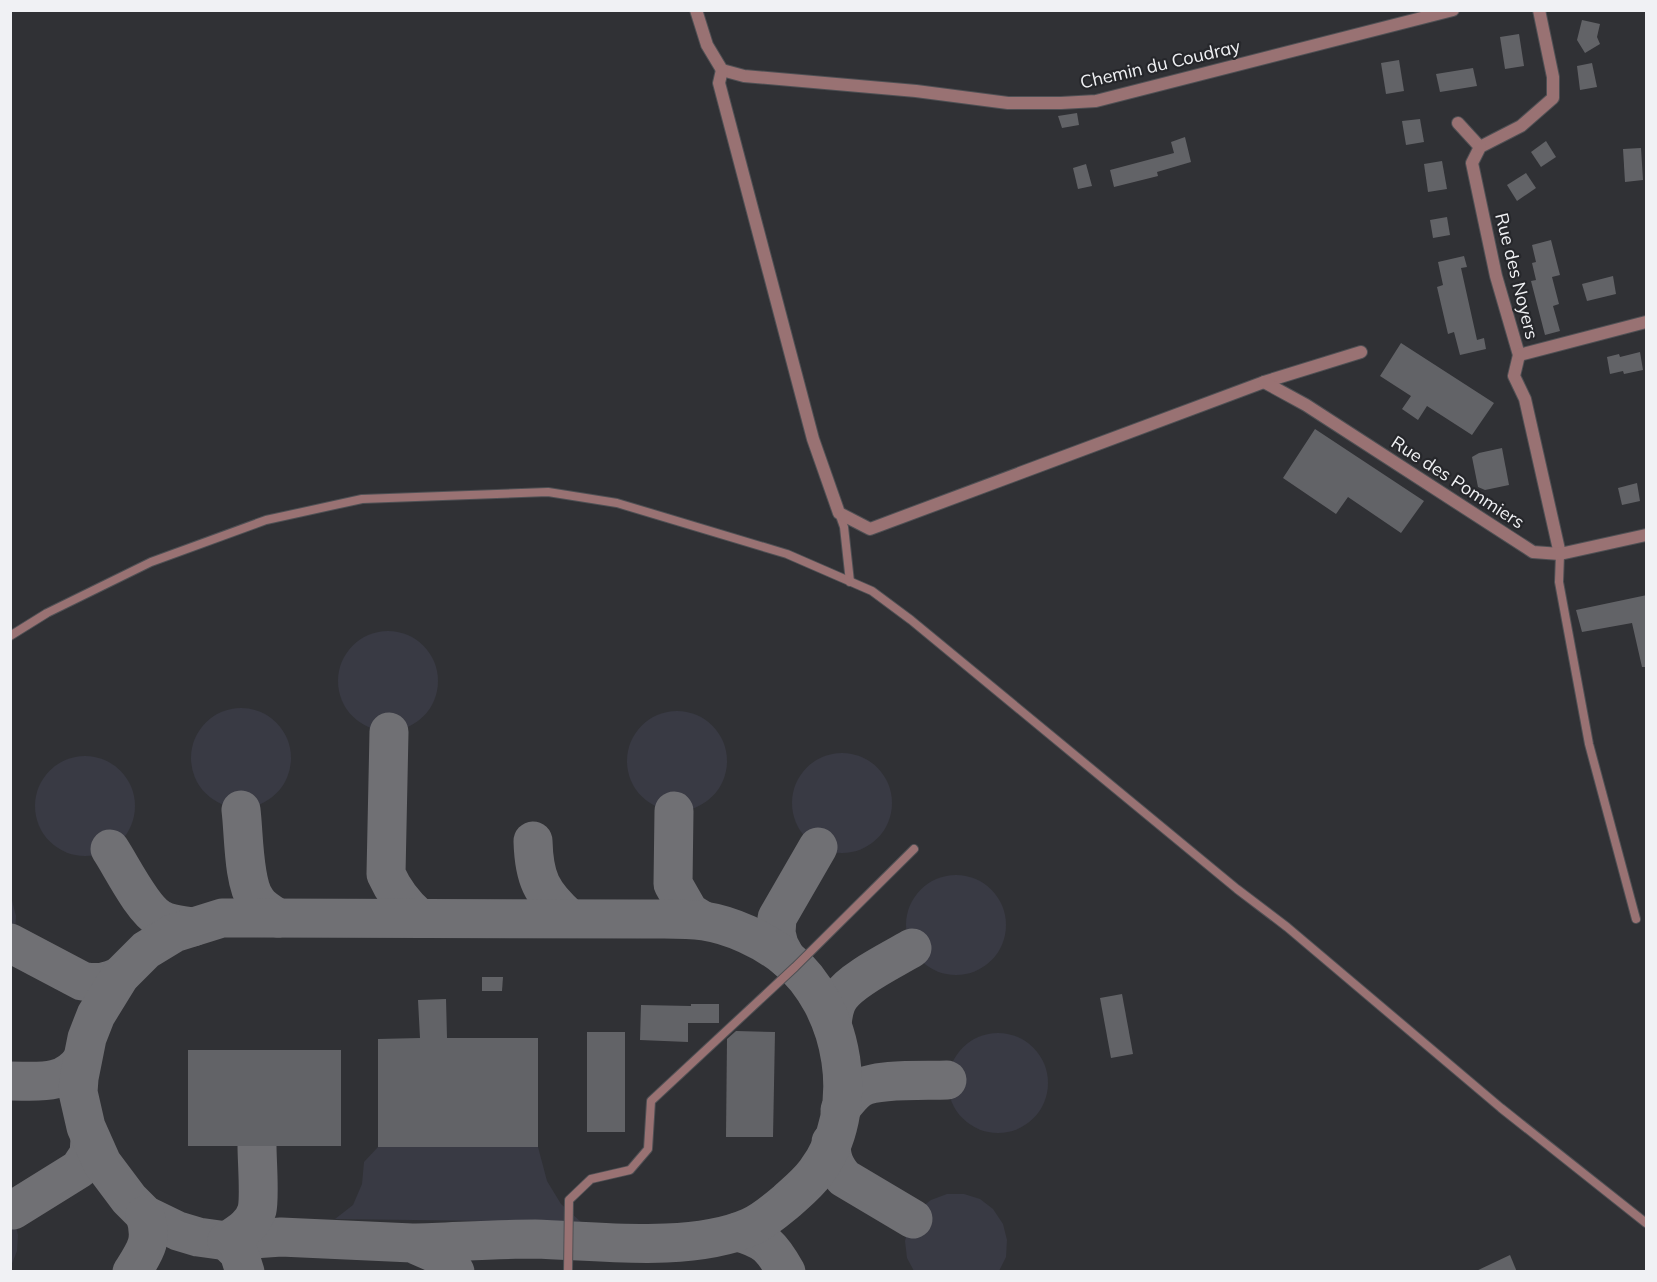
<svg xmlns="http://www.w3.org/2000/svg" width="1657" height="1282" font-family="Mulish,sans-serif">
	<rect width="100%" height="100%" fill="#303135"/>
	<g fill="#393a44">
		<circle cx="388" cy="681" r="50"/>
		<circle cx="241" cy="758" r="50"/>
		<circle cx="677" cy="761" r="50"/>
		<circle cx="842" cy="803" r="50"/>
		<circle cx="85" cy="806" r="50"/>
		<circle cx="956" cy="925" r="50"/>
		<polygon points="11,897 16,916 15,933 11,943"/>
		<circle cx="998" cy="1083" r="50"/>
		<polygon points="378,1147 538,1147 547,1181 561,1204 581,1222 335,1219 353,1205 362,1184 364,1162"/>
		<polygon points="947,1194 964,1194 980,1199 993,1209 1003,1224 1007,1240 1006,1257 999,1271 914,1271 907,1258 905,1241 909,1225 918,1210 931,1200"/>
		<polygon points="11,1213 14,1218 18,1235 17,1251 11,1266"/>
	</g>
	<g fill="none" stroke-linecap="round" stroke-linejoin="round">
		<g stroke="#707074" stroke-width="39">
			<path d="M389 732 386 874C394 892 403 904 418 917"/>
			<path d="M241 810C244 833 243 882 256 900 261 908 270 913 278 918"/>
			<polyline points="674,811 673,884 689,912 702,920"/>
			<path d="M533 841C534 878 541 893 569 918"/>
			<path d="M110 849C122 867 142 909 160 919 170 925 182 925 193 927"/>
			<path d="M10 943 82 981C97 984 106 983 120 976"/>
			<polyline points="786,958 779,945 776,933 777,918 818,847"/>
			<path d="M832 1024C833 1015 834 1005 840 997 852 979 892 960 912 948"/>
			<path d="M10 1081C38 1081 64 1086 82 1060"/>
			<path d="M840 1110C846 1102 851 1095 859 1089 875 1078 925 1081 947 1080"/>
			<path d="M831 1142C831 1158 834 1166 844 1178L913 1219"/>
			<polyline points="13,1210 79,1169 89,1154 90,1140"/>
			<path d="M738 1232C766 1240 772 1247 786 1272"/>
			<path d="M412 1243C453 1242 494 1239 535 1239 599 1241 691 1253 750 1227 764 1221 776 1210 787 1201 797 1192 808 1183 816 1172 863 1110 845 1006 786 958 764 940 731 925 704 921 685 918 664 919 645 919L222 918 174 933 146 950 120 976 96 1015 87 1038 79 1078 78 1092 86 1127 102 1163 129 1199 145 1215 178 1231 198 1237 227 1241 281 1237 412 1243 435 1253 455 1272"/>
			<path d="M132 1272C146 1250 153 1241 145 1215"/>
			<path d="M245 1272 239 1253 227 1241C239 1233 253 1225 257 1210 260 1197 257 1161 257 1146"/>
		</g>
	</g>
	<g fill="#626367">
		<polygon points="1582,20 1600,24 1597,37 1600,44 1585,53 1577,40"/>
		<polygon points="1519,34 1524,66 1505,69 1500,37"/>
		<polygon points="1399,60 1404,91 1386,94 1381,63"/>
		<polygon points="1592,63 1597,87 1580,90 1577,66"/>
		<polygon points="1473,68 1477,86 1440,92 1436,74"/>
		<polygon points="1077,113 1079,125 1062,128 1058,116"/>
		<polygon points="1420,119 1424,142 1406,145 1402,121"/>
		<polygon points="1185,137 1191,162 1157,172 1158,176 1114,187 1110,170 1174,153 1171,142"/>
		<polygon points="1546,141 1556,157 1541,167 1531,152"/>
		<polygon points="1641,148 1643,180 1625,182 1623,149"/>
		<polygon points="1442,161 1447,189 1428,192 1424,164"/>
		<polygon points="1086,164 1092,186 1078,189 1073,168"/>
		<polygon points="1526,173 1536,188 1517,201 1507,185"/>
		<polygon points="1447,217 1450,235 1433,238 1430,220"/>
		<polygon points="1551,240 1560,275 1552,277 1559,304 1553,306 1560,331 1545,335 1531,281 1536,280 1532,263 1536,262 1532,245"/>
		<polygon points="1464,256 1467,267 1461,268 1477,340 1484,338 1486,349 1460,355 1454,332 1448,334 1437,287 1443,285 1438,262"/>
		<polygon points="1613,276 1616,294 1587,301 1582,284"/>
		<polygon points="1401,343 1494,403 1472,435 1427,406 1418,420 1402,409 1411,396 1380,376"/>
		<polygon points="1640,352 1643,370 1624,374 1623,371 1610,374 1607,357 1619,354 1620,357"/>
		<polygon points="1315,429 1424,501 1401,533 1348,497 1336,514 1283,478"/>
		<polygon points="1502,448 1509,485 1485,490 1478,487 1472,457 1479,453"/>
		<polygon points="1637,483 1640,501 1622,505 1618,488"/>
		<polygon points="1647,595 1647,667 1642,667 1632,623 1582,632 1576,610"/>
		<polygon points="482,977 503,977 502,991 482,991"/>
		<polygon points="1122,994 1133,1054 1111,1058 1100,998"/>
		<polygon points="446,999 447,1038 538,1038 538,1147 378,1147 378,1039 420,1038 418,1000"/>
		<polygon points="691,1004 719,1004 719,1023 688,1023 688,1042 640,1040 641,1005 691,1006"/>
		<polygon points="736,1031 775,1032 773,1137 726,1137 727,1039"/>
		<rect x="587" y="1032" width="38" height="100"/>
		<rect x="188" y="1050" width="153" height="96"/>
		<polygon points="1510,1255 1517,1272 1474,1272"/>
	</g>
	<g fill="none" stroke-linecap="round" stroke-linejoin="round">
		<g stroke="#4f5054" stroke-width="10">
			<g id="lane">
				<polyline points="839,513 844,527 850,582"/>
				<polyline points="1560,554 1559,582 1589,744 1636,919"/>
				<polyline points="10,636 47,613 151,562 266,520 362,499 548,492 617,503 787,554 872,591 911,620 1237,889 1287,927 1501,1108 1646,1223"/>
				<polyline points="568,1272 569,1200 591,1179 630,1170 648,1149 651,1101 795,967 914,849"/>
			</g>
		</g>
		<g stroke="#4f5054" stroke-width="14">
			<g id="street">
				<polyline points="696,10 707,45 722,70 744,76 916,91 1008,103 1061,103 1096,101 1453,10"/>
				<polyline points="1539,10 1553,77 1553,98 1521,126 1480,147 1472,163 1496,276 1519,355 1514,376 1525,399 1560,554"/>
				<polyline points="722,70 719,83 813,439 839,513 870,529 1264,382 1361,352"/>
				<polyline points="1458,123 1480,147"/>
				<polyline points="1519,355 1646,322"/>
				<polyline points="1264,382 1306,405 1533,552 1560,554 1646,535"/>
			</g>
		</g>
		<use href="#lane" stroke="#997273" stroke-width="8"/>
		<use href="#street" stroke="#997273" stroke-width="12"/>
	</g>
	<g text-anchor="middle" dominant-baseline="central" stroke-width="4.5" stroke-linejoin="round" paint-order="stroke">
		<g font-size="18" fill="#f0f1f4" stroke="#26272b">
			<text transform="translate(1160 64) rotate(-13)">Chemin du Coudray</text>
			<text transform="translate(1517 276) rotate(76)">Rue des Noyers</text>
			<text transform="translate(1458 482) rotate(33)">Rue des Pommiers</text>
		</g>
	</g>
	<rect width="1657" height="1282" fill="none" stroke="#f0f1f4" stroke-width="24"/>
</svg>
